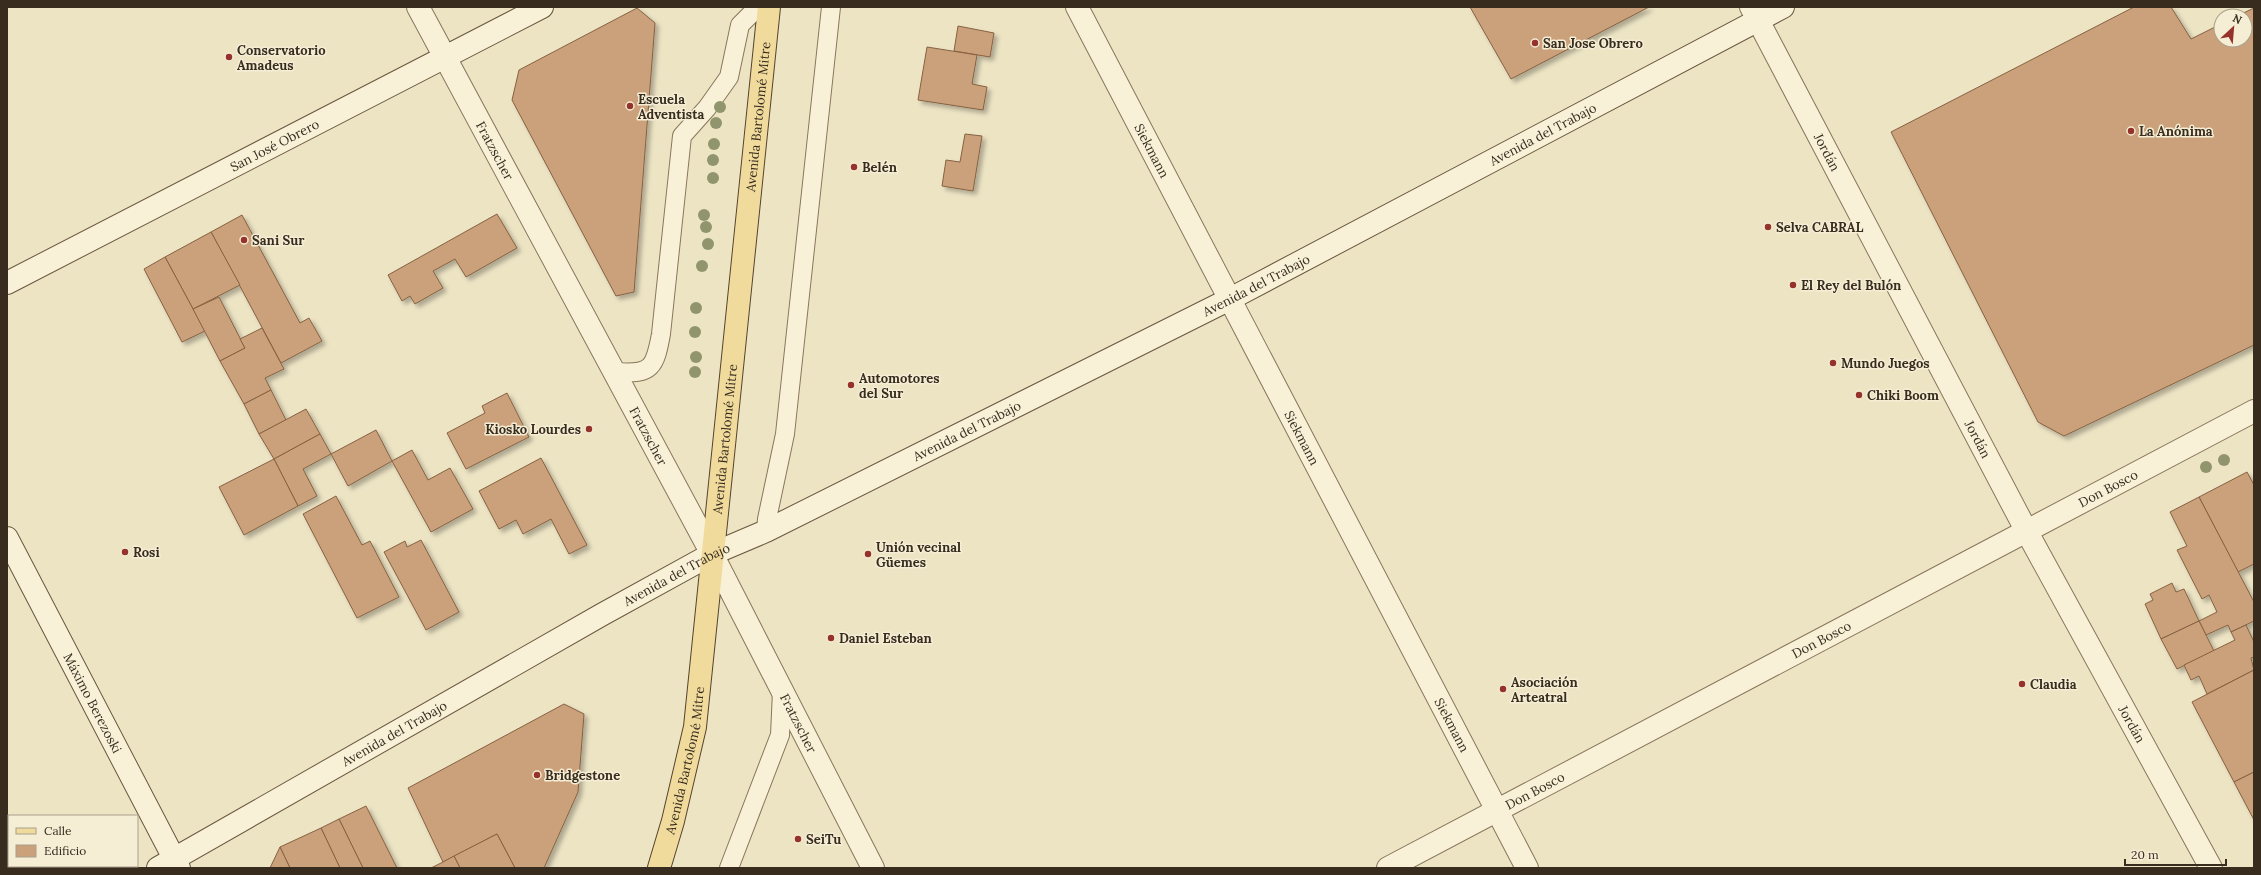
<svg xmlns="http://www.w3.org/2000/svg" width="2261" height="875" font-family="Lora,serif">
	<defs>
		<filter id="shadow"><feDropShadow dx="3.5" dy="3.5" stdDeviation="2" flood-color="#0004"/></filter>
	</defs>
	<rect width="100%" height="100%" fill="#ede4c4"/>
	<g fill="#cba17b" stroke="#866141" filter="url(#shadow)">
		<polygon points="1470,7 1649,7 1511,79"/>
		<polygon points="2134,7 2171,7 2191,39 2221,24 2221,40 2245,40 2245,16 2237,16 2254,8 2254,345 2064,436 2038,422 1891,132"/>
		<polygon points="637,8 655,23 634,292 616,296 512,100 519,70"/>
		<polygon points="958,26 994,33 990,57 954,51"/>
		<polygon points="927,47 977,55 972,84 987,87 983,110 918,100"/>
		<polygon points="965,134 982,136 973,191 942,186 946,160 960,162"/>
		<polygon points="497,214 517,248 466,277 455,259 433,271 443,288 415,304 410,296 402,301 388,275"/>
		<polygon points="242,215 300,323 309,318 322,341 281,363 211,232"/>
		<polygon points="211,232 240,285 193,309 165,257"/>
		<polygon points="165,257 205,331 182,342 144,269"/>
		<polygon points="219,297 245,348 220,361 193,309"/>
		<polygon points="262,328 284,369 265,378 271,390 244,404 220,361 245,348 240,339"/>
		<polygon points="271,390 286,420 259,434 244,404"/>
		<polygon points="507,393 529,437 466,469 447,433 485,413 482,406"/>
		<polygon points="306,409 320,434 274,459 259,434"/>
		<polygon points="376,430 392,461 348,486 331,454"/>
		<polygon points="320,434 331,454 303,469 317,496 298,506 274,459"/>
		<polygon points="412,450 428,480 450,468 473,509 431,532 392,461"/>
		<polygon points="541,458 587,545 569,554 551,519 523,534 516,520 499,529 479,491"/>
		<polygon points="274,459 298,506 244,535 219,487"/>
		<polygon points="2247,472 2254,485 2254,564 2238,572 2199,497"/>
		<polygon points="336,496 362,545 370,541 399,597 357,618 303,514"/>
		<polygon points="2199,497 2254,602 2254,621 2231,632 2228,625 2206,635 2199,621 2217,612 2209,595 2202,599 2177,550 2187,546 2170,512"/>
		<polygon points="421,540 459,612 426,630 384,552 405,541 407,547"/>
		<polygon points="2172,583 2176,592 2184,589 2199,621 2161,639 2145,604 2153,600 2150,594"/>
		<polygon points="2199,621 2214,651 2177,669 2161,639"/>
		<polygon points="2246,625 2254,642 2254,657 2251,658 2254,670 2207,694 2199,676 2191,680 2184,665 2235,640 2231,632"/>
		<polygon points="2254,670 2254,772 2234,782 2192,702"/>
		<polygon points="564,704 584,714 578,792 544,868 515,868 497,834 443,862 408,788"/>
		<polygon points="2254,772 2254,820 2234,782"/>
		<polygon points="366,806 397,868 363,868 339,819"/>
		<polygon points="339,819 363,868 340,868 321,828"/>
		<polygon points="321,828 340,868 290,868 280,847"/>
		<polygon points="497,834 515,868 460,868 454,856"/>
		<polygon points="280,847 290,868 270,868"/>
		<polygon points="454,856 460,868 431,868 443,862"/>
	</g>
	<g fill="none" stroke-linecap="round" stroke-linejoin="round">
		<g stroke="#88765b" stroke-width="20">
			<g id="lane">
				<path d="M616 372C652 375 655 367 661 334L682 136 707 108 729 77 740 25 758 7"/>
				<polyline points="766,531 767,519 785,434 831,7"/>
				<polyline points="729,868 780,735 782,691"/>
			</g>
		</g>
		<g stroke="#88765b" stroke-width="24">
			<g id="street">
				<path id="s1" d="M418 7 712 554 873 868"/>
				<path id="s2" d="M1077 7 1527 868"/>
				<path id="s3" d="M1751 7 2027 532 2211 868"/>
				<path id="s4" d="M1388 868 2254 411"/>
			</g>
		</g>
		<g stroke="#69573e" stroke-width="24">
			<g id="secondary">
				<path id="s5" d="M7 283 542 7"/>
				<path id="s6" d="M7 538 179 868"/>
				<path id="s7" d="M158 868 603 614 712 554 766 531 1230 299 1783 7"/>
			</g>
		</g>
		<g stroke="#56432f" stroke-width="24">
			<g id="primary">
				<path id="s8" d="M659 868 673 821 695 727 769 7"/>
			</g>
		</g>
		<use href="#lane" stroke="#f8f0d7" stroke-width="18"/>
		<use href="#street" stroke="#f8f0d7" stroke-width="22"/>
		<use href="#secondary" stroke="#f8f0d7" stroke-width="22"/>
		<use href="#primary" stroke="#f0db9d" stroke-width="22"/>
	</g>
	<g fill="#91956d">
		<circle cx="720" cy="107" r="6"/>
		<circle cx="716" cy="123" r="6"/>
		<circle cx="714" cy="144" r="6"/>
		<circle cx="713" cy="160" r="6"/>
		<circle cx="713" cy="178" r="6"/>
		<circle cx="704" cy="215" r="6"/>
		<circle cx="706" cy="227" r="6"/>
		<circle cx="708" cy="244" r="6"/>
		<circle cx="702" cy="266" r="6"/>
		<circle cx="696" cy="308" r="6"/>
		<circle cx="695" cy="332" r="6"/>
		<circle cx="696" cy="357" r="6"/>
		<circle cx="695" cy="372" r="6"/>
		<circle cx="2224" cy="460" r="6"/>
		<circle cx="2206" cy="467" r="6"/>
	</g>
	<g fill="#96322c" stroke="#f5edd4" stroke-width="1.5">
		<circle cx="1535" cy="43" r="4"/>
		<circle cx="229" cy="57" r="4"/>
		<circle cx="630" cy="106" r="4"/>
		<circle cx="2131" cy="131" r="4"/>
		<circle cx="854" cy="167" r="4"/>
		<circle cx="1768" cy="227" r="4"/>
		<circle cx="244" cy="240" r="4"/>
		<circle cx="1793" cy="285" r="4"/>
		<circle cx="1833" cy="363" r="4"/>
		<circle cx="851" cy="385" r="4"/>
		<circle cx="1859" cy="395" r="4"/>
		<circle cx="589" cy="429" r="4"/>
		<circle cx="125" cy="552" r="4"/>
		<circle cx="868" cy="554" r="4"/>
		<circle cx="831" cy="638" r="4"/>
		<circle cx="2022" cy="684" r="4"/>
		<circle cx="1503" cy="689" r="4"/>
		<circle cx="537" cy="775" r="4"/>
		<circle cx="798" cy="839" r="4"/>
	</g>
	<g text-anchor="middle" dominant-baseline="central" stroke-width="3" stroke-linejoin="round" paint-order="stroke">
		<g font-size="13" font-weight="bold" fill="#382c1f" stroke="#f5edd4" text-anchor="start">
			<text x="1543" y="43">San Jose Obrero</text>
			<text x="237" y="50">Conservatorio<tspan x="237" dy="15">Amadeus</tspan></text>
			<text x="638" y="99">Escuela<tspan x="638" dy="15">Adventista</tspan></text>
			<text x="2139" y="131">La Anónima</text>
			<text x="862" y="167">Belén</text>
			<text x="1776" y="227">Selva CABRAL</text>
			<text x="252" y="240">Sani Sur</text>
			<text x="1801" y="285">El Rey del Bulón</text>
			<text x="1841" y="363">Mundo Juegos</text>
			<text x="859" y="378">Automotores<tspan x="859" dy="15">del Sur</tspan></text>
			<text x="1867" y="395">Chiki Boom</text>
			<text x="581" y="429" text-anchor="end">Kiosko Lourdes</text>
			<text x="876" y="547">Unión vecinal<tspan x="876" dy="15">Güemes</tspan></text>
			<text x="133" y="552">Rosi</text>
			<text x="839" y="638">Daniel Esteban</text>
			<text x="1511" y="682">Asociación<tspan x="1511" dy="15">Arteatral</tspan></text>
			<text x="2030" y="684">Claudia</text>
			<text x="545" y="775">Bridgestone</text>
			<text x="806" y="839">SeiTu</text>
		</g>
		<g font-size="13" fill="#382c1f" stroke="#f5edd4">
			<text stroke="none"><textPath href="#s8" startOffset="759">Avenida Bartolomé Mitre</textPath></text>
			<text stroke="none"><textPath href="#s7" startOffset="1568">Avenida del Trabajo</textPath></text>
			<text stroke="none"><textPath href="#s5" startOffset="301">San José Obrero</textPath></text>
			<text stroke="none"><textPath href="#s1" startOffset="163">Fratzscher</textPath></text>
			<text stroke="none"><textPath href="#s2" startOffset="162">Siekmann</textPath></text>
			<text stroke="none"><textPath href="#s3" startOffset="164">Jordán</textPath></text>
			<text stroke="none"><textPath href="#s7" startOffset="1244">Avenida del Trabajo</textPath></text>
			<text stroke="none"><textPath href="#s7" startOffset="920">Avenida del Trabajo</textPath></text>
			<text stroke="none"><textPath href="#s1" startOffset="487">Fratzscher</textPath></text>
			<text stroke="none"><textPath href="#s2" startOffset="486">Siekmann</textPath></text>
			<text stroke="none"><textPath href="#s8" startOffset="435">Avenida Bartolomé Mitre</textPath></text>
			<text stroke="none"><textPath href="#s3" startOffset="488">Jordán</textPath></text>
			<text stroke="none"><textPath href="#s4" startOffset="814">Don Bosco</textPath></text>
			<text stroke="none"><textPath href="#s7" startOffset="596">Avenida del Trabajo</textPath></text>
			<text stroke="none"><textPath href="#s4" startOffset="490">Don Bosco</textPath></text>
			<text stroke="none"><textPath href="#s6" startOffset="186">Máximo Berezoski</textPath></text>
			<text stroke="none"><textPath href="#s1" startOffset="811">Fratzscher</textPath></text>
			<text stroke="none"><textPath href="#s2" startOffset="810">Siekmann</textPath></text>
			<text stroke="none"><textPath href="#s3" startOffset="812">Jordán</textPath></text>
			<text stroke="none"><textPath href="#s7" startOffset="272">Avenida del Trabajo</textPath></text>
			<text stroke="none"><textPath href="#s8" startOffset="111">Avenida Bartolomé Mitre</textPath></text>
			<text stroke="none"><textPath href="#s4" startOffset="166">Don Bosco</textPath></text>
		</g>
	</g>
	<rect width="2261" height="875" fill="none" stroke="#382c1f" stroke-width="16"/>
	<rect x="8" y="815" width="130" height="52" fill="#f5edd4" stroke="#a9a08c"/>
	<rect x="16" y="828" width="20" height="6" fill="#f0db9d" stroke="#a9a08c"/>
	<text x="44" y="835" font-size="12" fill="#382c1f">Calle</text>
	<rect x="16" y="845" width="20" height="12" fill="#cba17b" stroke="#a9a08c"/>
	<text x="44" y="855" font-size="12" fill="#382c1f">Edificio</text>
	<g transform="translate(2233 28) rotate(26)"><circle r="19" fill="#f5edd4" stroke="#a9a08c"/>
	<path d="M0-3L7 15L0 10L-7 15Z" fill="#96322c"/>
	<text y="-6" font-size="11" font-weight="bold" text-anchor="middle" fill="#382c1f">N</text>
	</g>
	<path d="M2125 859v6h101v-6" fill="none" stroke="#382c1f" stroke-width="2"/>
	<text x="2131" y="859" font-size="12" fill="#382c1f" stroke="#f5edd4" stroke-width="3" paint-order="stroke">20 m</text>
</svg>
